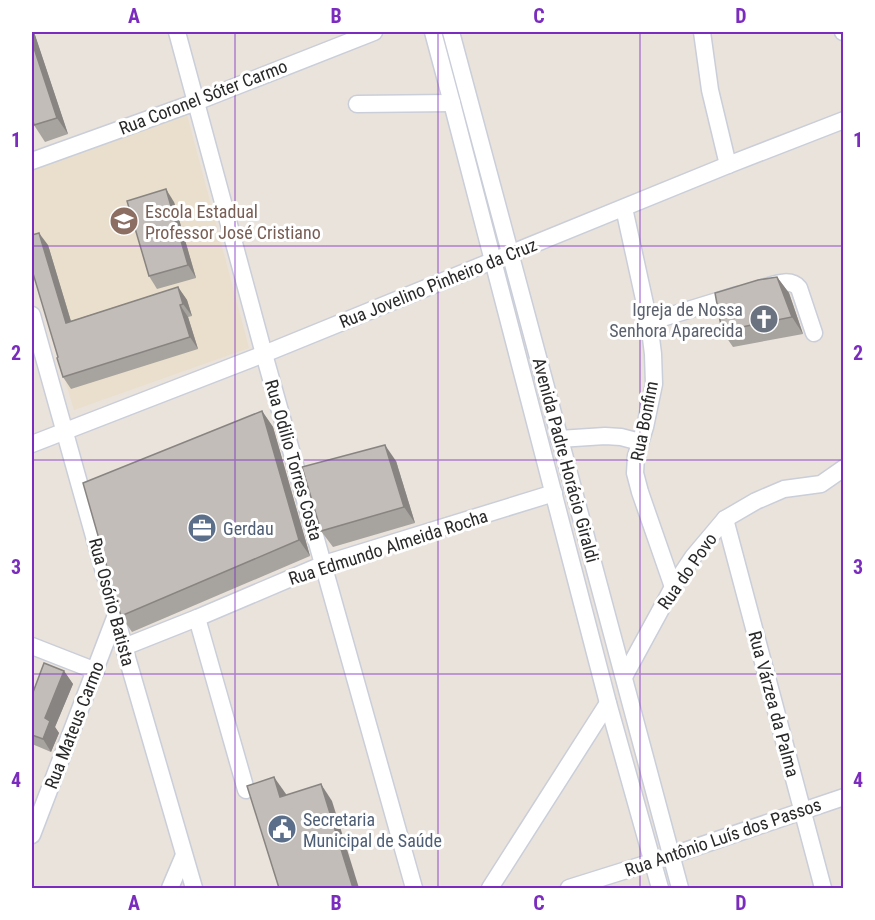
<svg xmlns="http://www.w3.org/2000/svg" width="875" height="920" font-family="'Roboto Condensed',sans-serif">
	<rect width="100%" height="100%" fill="#eae3dc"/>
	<polygon fill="#eadfcc" points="187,115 249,348 74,410 32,271 32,171"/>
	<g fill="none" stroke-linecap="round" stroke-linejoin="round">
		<g stroke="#caced9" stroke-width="19">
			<g id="minor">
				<polyline points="177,32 264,354 414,888"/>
				<polyline points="433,32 452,103 608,703 660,888"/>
				<polyline points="451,32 680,888"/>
				<polyline points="702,32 710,90 728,165"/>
				<polyline points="843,32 844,32"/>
				<polyline points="357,104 452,103"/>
				<polyline points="32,161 196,102 374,32"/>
				<polyline points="624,208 649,322 653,354 654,384 645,427 636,456 635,473 640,492 673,587"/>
				<path d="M762 288C773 285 790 277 799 288L814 333"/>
				<polyline points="32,315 116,615 124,647 194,888"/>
				<polyline points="649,322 737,295"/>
				<polyline points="559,439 605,436 621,437 640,442"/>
				<polyline points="32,444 264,354 728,165 844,120"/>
				<polyline points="725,519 823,888"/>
				<polyline points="197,618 246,790"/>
				<polyline points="32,646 96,671"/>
				<polyline points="124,647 197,618 324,564 554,493"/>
				<polyline points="624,677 673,587 693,557 725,519 756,501 784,489 821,484 844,468"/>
				<polyline points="32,835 116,615"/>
				<polyline points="170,888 184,855"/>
				<polyline points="490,888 608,703"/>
				<polyline points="569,888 652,862 844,797"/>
			</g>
		</g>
		<use href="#minor" stroke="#fff" stroke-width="16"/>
	</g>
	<g fill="#a7a39e">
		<polygon points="32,32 34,32 68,134 45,142 34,125"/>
		<polygon points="174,202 196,278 157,289 149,276"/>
		<polygon points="48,245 71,321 178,287 187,300 192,316 188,317 198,349 71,389 63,377 58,357"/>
		<polygon points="777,277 789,293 803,334 733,347 722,331"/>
		<polygon points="262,411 273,427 310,556 132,632 121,616"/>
		<polygon points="396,461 415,523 333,547 321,531"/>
		<polygon points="64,671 73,684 55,727 59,733 51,752 32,744 32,695"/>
	</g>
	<g fill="#888481">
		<polygon points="32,32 34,32 68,134 57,118 32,42"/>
		<polygon points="166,189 174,202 196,278 188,265"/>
		<polygon points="39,233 48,245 75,335 66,323"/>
		<polygon points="777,277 789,293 803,334 792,317"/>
		<polygon points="178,287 187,300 192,316 183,304"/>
		<polygon points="180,305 188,317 198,349 190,337"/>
		<polygon points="262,411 273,427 310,556 299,540"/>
		<polygon points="385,445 396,461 415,523 404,507"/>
		<polygon points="64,671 73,684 55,727 59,733 51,752 43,739 45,718"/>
		<polygon points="274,777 286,794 292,813 280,797"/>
		<polygon points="321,784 332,801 359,888 353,888"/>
	</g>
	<g fill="#c2bdb8" stroke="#888481" stroke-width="1.5">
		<polygon points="32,42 57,118 34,125 32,117"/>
		<polygon points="166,189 188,265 149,276 127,201"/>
		<polygon points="39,233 66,323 178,287 183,304 180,305 190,337 63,377 57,358 58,357 32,270 32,235"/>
		<polygon points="777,277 792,317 722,331 715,293 758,280"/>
		<polygon points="262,411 299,540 121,616 83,483"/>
		<polygon points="385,445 404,507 321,531 302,467"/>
		<polygon points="44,663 64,671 45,718 50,721 43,739 32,735 32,695"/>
		<polygon points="274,777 280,797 321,784 353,888 332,888 331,887 325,888 279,888 247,786"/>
	</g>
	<path fill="none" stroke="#7b2cbf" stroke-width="1.5" stroke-opacity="0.55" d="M235 32V888M438 32V888M640 32V888M32 246H844M32 460H844M32 674H844"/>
	<defs>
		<g id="school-disc" transform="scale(1.5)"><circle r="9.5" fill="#8d6e63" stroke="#fff"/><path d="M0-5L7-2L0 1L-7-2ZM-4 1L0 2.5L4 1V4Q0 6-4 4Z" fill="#fff"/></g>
		<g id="church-disc" transform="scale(1.5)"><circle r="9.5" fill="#6b7280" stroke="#fff"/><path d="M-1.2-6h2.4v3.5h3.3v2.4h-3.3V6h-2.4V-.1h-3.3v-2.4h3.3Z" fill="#fff"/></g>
		<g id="office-disc" transform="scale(1.5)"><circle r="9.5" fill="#5c6f8a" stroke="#fff"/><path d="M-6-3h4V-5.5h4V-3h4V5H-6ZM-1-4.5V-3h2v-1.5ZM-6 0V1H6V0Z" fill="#fff"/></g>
		<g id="civic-disc" transform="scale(1.5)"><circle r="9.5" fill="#5c6f8a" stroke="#fff"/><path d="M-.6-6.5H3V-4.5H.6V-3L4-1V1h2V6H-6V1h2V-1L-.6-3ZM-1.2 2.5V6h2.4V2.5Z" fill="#fff"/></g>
	</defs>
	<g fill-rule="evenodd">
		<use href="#school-disc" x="124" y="221"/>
		<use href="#church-disc" x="764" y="319"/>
		<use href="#office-disc" x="202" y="528"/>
		<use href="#civic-disc" x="282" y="829"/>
	</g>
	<g text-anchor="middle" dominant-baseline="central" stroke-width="6" stroke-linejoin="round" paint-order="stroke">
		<g font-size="18" fill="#292929" stroke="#fff">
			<text transform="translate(203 97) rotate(-21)">Rua Coronel Sóter Carmo</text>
			<text transform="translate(438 283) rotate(-22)">Rua Jovelino Pinheiro da Cruz</text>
			<text transform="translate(644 421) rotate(-79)">Rua Bonfim</text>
			<text transform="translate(294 460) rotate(74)">Rua Odilio Torres Costa</text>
			<text transform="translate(566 460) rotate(75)">Avenida Padre Horácio Giraldi</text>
			<text transform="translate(388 547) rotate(-18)">Rua Edmundo Almeida Rocha</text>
			<text transform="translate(687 571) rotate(-55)">Rua do Povo</text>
			<text transform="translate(112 602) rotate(75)">Rua Osório Batista</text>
			<text transform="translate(774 704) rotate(75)">Rua Várzea da Palma</text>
			<text transform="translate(74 725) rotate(-69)">Rua Mateus Carmo</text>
			<text transform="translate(723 837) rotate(-19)">Rua Antônio Luís dos Passos</text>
		</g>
		<g font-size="18" fill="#785e54" stroke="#fff" text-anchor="start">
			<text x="145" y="211">Escola Estadual<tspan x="145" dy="21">Professor José Cristiano</tspan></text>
		</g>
		<g font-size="18" fill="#5b616d" stroke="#fff" text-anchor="end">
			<text x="743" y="309">Igreja de Nossa<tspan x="743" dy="21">Senhora Aparecida</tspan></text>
		</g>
		<g font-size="18" fill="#4e5e75" stroke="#fff" text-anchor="start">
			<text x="223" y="528">Gerdau</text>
			<text x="303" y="819">Secretaria<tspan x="303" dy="21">Municipal de Saúde</tspan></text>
		</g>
	</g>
	<rect width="875" height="920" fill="none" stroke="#ffffff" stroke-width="66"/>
	<rect x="33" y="33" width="809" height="854" fill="none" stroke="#7b2cbf" stroke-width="2"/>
	<g font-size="20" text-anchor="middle" font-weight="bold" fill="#7b2cbf">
		<text x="134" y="23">A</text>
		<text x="336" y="23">B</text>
		<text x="539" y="23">C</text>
		<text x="741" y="23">D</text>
		<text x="16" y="147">1</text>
		<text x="858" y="147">1</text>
		<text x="16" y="360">2</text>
		<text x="858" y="360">2</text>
		<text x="16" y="574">3</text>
		<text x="858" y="574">3</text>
		<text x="16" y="787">4</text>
		<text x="858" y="787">4</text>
		<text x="134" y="910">A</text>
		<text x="336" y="910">B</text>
		<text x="539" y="910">C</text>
		<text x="741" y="910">D</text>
	</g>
</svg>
